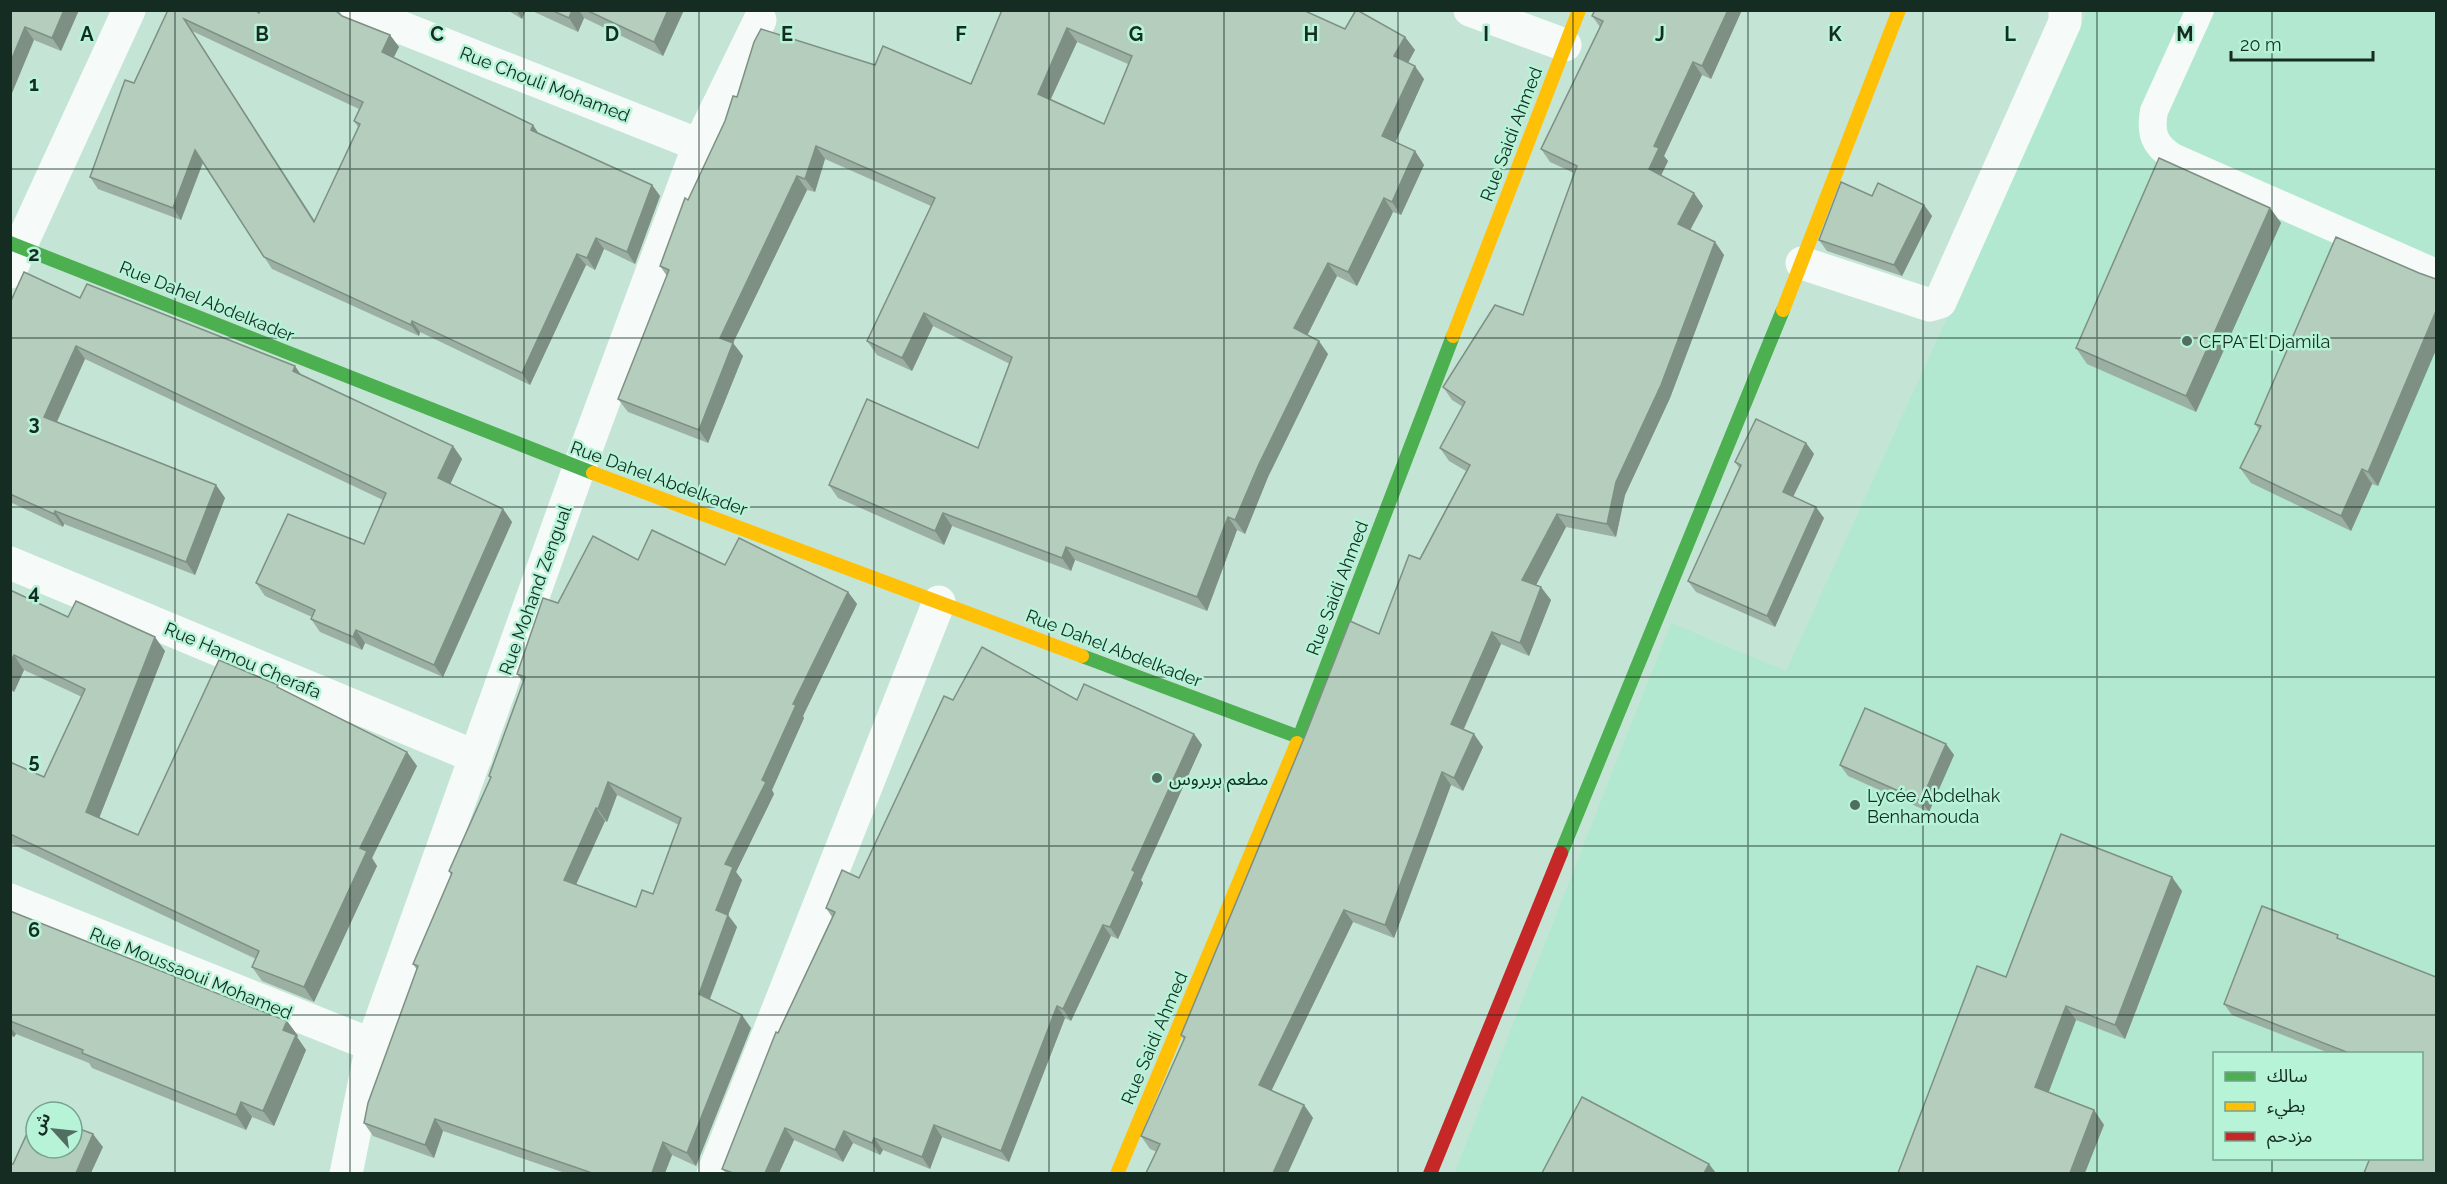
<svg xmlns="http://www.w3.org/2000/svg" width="2447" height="1184" font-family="Raleway,'Noto Sans Arabic',sans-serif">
	<rect width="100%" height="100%" fill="#c4e5d6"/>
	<path fill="#b2e8cf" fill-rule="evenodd" d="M2087 11H2436V1173L1454 1174 1671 623 1786 671ZM2214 1054H2422V1158H2214Z"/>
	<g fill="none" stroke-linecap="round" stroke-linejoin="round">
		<path stroke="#f6fbf9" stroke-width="28" d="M2200 10 2154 111C2150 133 2154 145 2173 157L2436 273"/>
		<g stroke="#f6fbf9" stroke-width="33">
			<polyline points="357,10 699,145"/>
			<polyline points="1470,10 1565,45"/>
			<polyline points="1802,263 1930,305 1940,302 2065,22 2065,10"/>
			<polyline points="10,272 20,247 129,10"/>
			<polyline points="10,563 476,757"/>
			<polyline points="10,900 372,1045"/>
			<polyline points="346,1174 372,1045 579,468 699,145 760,20"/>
			<polyline points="713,1174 939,602"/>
		</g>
		<g stroke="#4caf50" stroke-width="14">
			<polyline points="10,243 593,473"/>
			<polyline points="1082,656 1299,737"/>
			<polyline points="1297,743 1453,336"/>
			<polyline points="1561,853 1783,310"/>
		</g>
		<g stroke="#ffc107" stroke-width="14">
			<polyline points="1783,310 1899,10"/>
			<polyline points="1453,336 1579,10"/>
			<polyline points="593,473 1082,656"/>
			<polyline points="1117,1174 1297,743"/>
		</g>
		<polyline stroke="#c62828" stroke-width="14" points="1430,1174 1561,853"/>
	</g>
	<g fill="#9bb0a3" fill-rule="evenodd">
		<polygon points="10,10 79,10 61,51 34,40"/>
		<path d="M168 10 259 13 260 10H337L342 16 390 35 399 47 393 57 539 134 652 185 660 196 635 264 604 249 595 270 586 265 530 385 420 332 419 336 272 269 203 163 181 220 98 189 90 177ZM192 31 359 109 354 121 358 127 315 221Z"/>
		<polygon points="507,10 526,10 522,19"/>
		<polygon points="530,10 684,10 663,56 584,18 578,32"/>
		<path d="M1002 10 1345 29 1405 37 1415 50 1408 63 1424 79 1395 142 1415 151 1424 165 1401 215 1393 212 1357 286 1337 276 1307 335 1328 354 1268 477 1245 534 1237 530 1207 611 1075 560 1071 571 952 526 944 545 838 498 829 485 978 448 1010 364 933 326 912 371 877 355 867 341 931 206 825 159 815 192 807 190 733 343 743 356 708 443 628 412 618 399 667 276 660 266 688 200 737 97 875 65 971 84ZM1077 42 1128 64 1104 124 1051 99Z"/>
		<polygon points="1595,10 1742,10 1711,79 1702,75 1664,156 1668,161 1661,175 1703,206 1690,230 1715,242 1724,255 1670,398 1625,495 1616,537 1566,527 1536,585 1551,600 1529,656 1501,644 1464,729 1483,747 1463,791 1451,785 1394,938 1353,922 1271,1090 1304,1105 1313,1118 1157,1152 1150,1149 1141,1136 1184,1040 1181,1035 1379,634 1466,471 1449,461 1440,448 1463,407 1452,400 1443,387 1523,315 1574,173 1550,162 1541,149 1600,27 1592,16"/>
		<polygon points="1872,196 1924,205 1932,216 1902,276 1827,251 1819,240"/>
		<polygon points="2270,208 2281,223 2196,412 2087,364 2076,348"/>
		<polygon points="2419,273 2378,486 2372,484 2351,531 2251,483 2240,468 2259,429 2255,424"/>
		<polygon points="80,298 300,374 453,446 462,459 450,484 503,509 512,522 443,677 365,643 362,650 320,632 311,619 312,617 265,596 256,583 364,544 383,500 85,359 57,422 216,485 225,498 195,575 64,524 63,527 10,502 10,303"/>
		<polygon points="1806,443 1814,454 1793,497 1824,518 1775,627 1696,592 1688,581 1739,468 1735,462"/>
		<path d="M638 560 725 565 848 592 857 604 803 716 804 718 772 790 774 794 736 872 742 880 728 915 737 927 710 999 751 1028 696 1166 672 1155 665 1173H565L443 1131 434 1158 373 1136 364 1123 417 970 413 964 451 875 449 871 491 779 489 776 523 682 517 674 558 603ZM617 795 679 825 653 894 636 907 576 885 605 821 607 822Z"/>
		<polygon points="10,590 68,617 165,651 99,818 138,835 281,689 407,752 417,766 372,858 377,866 314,1002 262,981 252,967 256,959 10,843 10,762 44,777 82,697 24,670 14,692 10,690"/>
		<polygon points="953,700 1077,700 1194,734 1202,745 1141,880 1143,883 1118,939 1111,936 1071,1021 1065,1018 1009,1162 942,1137 930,1169 883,1150 880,1155 853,1143 843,1162 794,1140 779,1173 778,1033 832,917 826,908 859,878"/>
		<polygon points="1946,744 1954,755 1929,812 1848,776 1840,765"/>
		<polygon points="2182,891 2125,1039 2076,1020 2048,1092 2094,1110 2104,1125 1898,1173 2006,977"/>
		<polygon points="10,911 287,1021 298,1036 297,1037 306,1050 274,1126 252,1117 246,1130 92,1068 89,1063 16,1034 14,1037 10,1036"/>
		<polygon points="2341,940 2436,977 2436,1173 2421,1053 2329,1053 2232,1015 2224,1004"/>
		<polygon points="722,1169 733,1173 726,1173"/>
	</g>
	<g fill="#7e9084">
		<polygon points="64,10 79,10 61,51 52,38"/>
		<polygon points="516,10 526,10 522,19"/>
		<polygon points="572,10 579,10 584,18 578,32 569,18"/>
		<polygon points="668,10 684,10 663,56 654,42"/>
		<polygon points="1728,10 1742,10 1711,79 1702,66"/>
		<polygon points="184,19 192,31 322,233 314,222"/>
		<polygon points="25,27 34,40 10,98 10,63"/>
		<polygon points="1067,28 1077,42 1047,107 1038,94"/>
		<polygon points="390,35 399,47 391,63 382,52"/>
		<polygon points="1405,37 1415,50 1404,70 1394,56"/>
		<polygon points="1693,62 1702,75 1664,156 1668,161 1658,182 1649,169 1654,146"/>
		<polygon points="1415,66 1424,79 1392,150 1382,136"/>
		<polygon points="533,125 541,137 531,130"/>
		<polygon points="816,146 825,159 815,192 805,179"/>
		<polygon points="195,150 203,162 181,220 173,208"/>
		<polygon points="1415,151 1424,165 1401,215 1392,202"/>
		<polygon points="797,176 807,190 733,343 743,356 708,443 699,430 720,338"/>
		<polygon points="652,185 660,196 635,264 627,252"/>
		<polygon points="1694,193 1703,206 1687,236 1678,224"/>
		<polygon points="1384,198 1393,212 1357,286 1348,272"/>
		<polygon points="1924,205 1932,216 1902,276 1894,265"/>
		<polygon points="2270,208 2281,223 2196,412 2186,396"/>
		<polygon points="596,238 604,249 595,270 587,258"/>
		<polygon points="1715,242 1724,255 1670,398 1625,495 1616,537 1607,524 1616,482"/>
		<polygon points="577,254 586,265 530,385 522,373"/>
		<polygon points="1328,263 1337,276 1304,342 1294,328"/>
		<polygon points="2436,311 2436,350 2378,486 2368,472"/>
		<polygon points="924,313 933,326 912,371 902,358"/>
		<polygon points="412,321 420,332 419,336 411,325"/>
		<polygon points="1319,341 1328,354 1268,477 1245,534 1235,520 1259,464"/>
		<polygon points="76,346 85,359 53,430 44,417"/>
		<polygon points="295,366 304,379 293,371"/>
		<polygon points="1806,443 1814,454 1790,503 1783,492"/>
		<polygon points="453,446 462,459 447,491 438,478"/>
		<polygon points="2362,469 2372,484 2351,531 2341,516"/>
		<polygon points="216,485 225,498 195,575 186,562"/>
		<polygon points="1816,507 1824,518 1775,627 1767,616"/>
		<polygon points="503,509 512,522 443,677 434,665"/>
		<polygon points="55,511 64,524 63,527 54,514"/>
		<polygon points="943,513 952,526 944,545 935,531"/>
		<polygon points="1557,514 1566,527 1532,593 1522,580"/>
		<polygon points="1228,517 1237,530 1207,611 1197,597"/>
		<polygon points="1066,547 1075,560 1071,571 1062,558"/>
		<polygon points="1541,587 1551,600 1529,656 1520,643"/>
		<polygon points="848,592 857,604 803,716 804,718 772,790 774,794 736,872 742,880 725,923 716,910 725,864 793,704"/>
		<polygon points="356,630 365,643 362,650 353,637"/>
		<polygon points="1492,632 1501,644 1460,737 1451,724"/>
		<polygon points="155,637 165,651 96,826 86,812"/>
		<polygon points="14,655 24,670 14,692 10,687 10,663"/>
		<polygon points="1194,734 1202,745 1141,880 1143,883 1118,939 1110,927 1132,870"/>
		<polygon points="1474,734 1483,747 1463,791 1454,778"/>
		<polygon points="1946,744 1954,755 1929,812 1921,801"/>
		<polygon points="407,752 417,766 372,858 377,866 314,1002 304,987 360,848"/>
		<polygon points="1442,772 1451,785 1394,938 1385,925"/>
		<polygon points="608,782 617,795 607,822 598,809"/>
		<polygon points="596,808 605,821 572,893 564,880"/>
		<polygon points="2172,877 2182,891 2125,1039 2115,1025"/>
		<polygon points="1344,910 1353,922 1268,1098 1259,1085"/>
		<polygon points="728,915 737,927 707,1006 699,994"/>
		<polygon points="1103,925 1111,936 1071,1021 1063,1009"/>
		<polygon points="1057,1006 1065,1018 1009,1162 1001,1151"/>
		<polygon points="2066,1006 2076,1020 2045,1102 2035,1087"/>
		<polygon points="742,1015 751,1028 696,1166 687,1153"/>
		<polygon points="287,1021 298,1036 297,1037 306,1050 274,1126 263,1111 283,1030"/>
		<polygon points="10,1027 16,1034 14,1037 10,1032"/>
		<polygon points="241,1102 252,1117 246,1130 236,1115"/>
		<polygon points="1304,1105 1313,1118 1288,1173 1273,1173"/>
		<polygon points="2094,1110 2104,1125 2085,1173 2070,1173"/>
		<polygon points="435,1119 443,1131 434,1158 425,1145"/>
		<polygon points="934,1125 942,1137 930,1169 922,1157"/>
		<polygon points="785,1128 794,1140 779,1173 765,1173"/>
		<polygon points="844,1131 853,1143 843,1162 835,1150"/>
		<polygon points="93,1134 103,1147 91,1173 76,1173"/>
		<polygon points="874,1138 883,1150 880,1155 872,1143"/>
		<polygon points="663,1142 672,1155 665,1173 652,1173"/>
		<polygon points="1709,1164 1716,1173 1704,1173"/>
	</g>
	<g fill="#b4cdbd" stroke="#7e9084" stroke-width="1.5" fill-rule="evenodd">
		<polygon points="10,10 64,10 52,38 25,27 10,63"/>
		<path d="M168 10H255L259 13 260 10H335L342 16 390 35 382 52 533 125 531 130 652 185 627 252 596 238 587 258 577 254 522 373 412 321 411 325 264 257 195 150 173 208 90 177 125 80 134 83ZM184 19 363 102 354 121 360 124 314 222Z"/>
		<polygon points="551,10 572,10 569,18"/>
		<polygon points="586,10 668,10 654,42"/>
		<path d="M1002 10H1303L1345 29 1356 10H1357L1405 37 1394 56 1415 66 1382 136 1415 151 1392 202 1384 198 1348 272 1328 263 1294 328 1319 341 1259 464 1235 520 1228 517 1197 597 1066 547 1062 558 943 513 935 531 829 485 867 399 978 448 1012 357 924 313 902 358 867 341 935 198 816 146 805 179 797 176 720 338 733 343 699 430 618 399 669 270 660 266 685 198 688 200 725 121 733 96 737 97 754 42 761 29 875 65 883 46 971 84ZM1067 28 1132 56 1104 124 1038 94Z"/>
		<polygon points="1595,10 1728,10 1702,66 1693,62 1654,146 1659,148 1649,169 1694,193 1678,224 1715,242 1661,385 1616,482 1607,524 1557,514 1522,580 1541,587 1520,643 1492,632 1451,724 1474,734 1454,778 1442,772 1385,925 1344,910 1259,1085 1304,1105 1273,1173 1146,1173 1160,1144 1141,1136 1185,1037 1181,1035 1307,731 1350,621 1379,634 1409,555 1420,559 1470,465 1440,448 1465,402 1443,387 1495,305 1523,315 1577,166 1541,149 1603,21 1592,16"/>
		<polygon points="2159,158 2270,208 2186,396 2076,348"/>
		<polygon points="1841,182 1872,196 1878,183 1924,205 1894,265 1819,240"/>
		<polygon points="2336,237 2419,273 2436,279 2436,311 2368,472 2362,469 2341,516 2240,468 2261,426 2255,424"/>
		<polygon points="24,272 80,298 87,284 295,366 293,371 453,446 438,478 503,509 434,665 356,630 353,637 311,619 315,610 256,583 288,514 364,544 386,493 76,346 44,417 216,485 186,562 55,511 54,514 10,494 10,303"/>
		<polygon points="1756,419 1806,443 1783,492 1816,507 1767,616 1688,581 1741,465 1735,462"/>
		<path d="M652 530 725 565 739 538 848 592 793 704 796 705 762 780 766 782 725 864 733 867 716 910 728 915 699 994 742 1015 687 1153 663 1142 652 1173H592L435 1119 425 1145 364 1123 368 1103 418 966 413 964 452 873 449 871 491 777 489 776 525 677 517 674 543 598 558 603 593 536 638 560ZM608 782 681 818 653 894 642 890 636 907 564 880 596 808 598 809Z"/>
		<polygon points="10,590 68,617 76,601 155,637 86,812 138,835 219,660 278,685 277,687 407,752 360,848 367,851 304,987 252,967 259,951 10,834 10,762 44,777 85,689 14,655 10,663"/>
		<polygon points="982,647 1077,700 1084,684 1194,734 1132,870 1135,872 1110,927 1103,925 1063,1009 1057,1006 1001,1151 934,1125 922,1157 874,1138 872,1143 844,1131 835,1150 785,1128 765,1173 733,1173 722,1169 776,1032 778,1033 835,912 826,908 842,870 859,878 944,696 953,700"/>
		<polygon points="1865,708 1946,744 1921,801 1840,765"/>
		<polygon points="2061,834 2172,877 2115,1025 2066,1006 2035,1087 2094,1110 2070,1173 1898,1173 1977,966 2006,977"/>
		<polygon points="2262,906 2338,935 2337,938 2436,977 2436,1173 2364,1173 2370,1158 2421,1158 2421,1053 2349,1053 2224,1004"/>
		<polygon points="10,911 287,1021 283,1030 296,1035 263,1111 241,1102 236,1115 82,1053 83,1050 10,1021"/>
		<polygon points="1582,1097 1709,1164 1704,1173 1542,1173"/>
		<polygon points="72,1126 93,1134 76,1173 10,1173 10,1163 13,1164 30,1127 36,1129 36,1148 72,1148"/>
	</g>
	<path fill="none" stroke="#142c22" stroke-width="1.5" stroke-opacity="0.55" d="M175 10V1174M350 10V1174M524 10V1174M699 10V1174M874 10V1174M1049 10V1174M1224 10V1174M1398 10V1174M1573 10V1174M1748 10V1174M1923 10V1174M2097 10V1174M2272 10V1054M10 169H2436M10 338H2436M10 507H2436M10 677H2436M10 846H2436M10 1015H2436M2272 1158V1174"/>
	<g fill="#526d61" stroke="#b6f3d7" stroke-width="2">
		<circle cx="2187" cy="341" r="6"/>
		<circle cx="1157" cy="778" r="6"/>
		<circle cx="1855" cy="805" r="6"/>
	</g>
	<g text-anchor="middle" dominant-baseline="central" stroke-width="5" stroke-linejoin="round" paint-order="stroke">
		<g font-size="18" fill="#142c22" stroke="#b6f3d7">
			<text transform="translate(545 84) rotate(21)">Rue Chouli Mohamed</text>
			<text transform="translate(1511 134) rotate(-69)">Rue Saidi Ahmed</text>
			<text transform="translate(207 301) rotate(22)">Rue Dahel Abdelkader</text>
			<text transform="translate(659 478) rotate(20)">Rue Dahel Abdelkader</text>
			<text transform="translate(1337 588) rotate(-69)">Rue Saidi Ahmed</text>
			<text transform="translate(535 590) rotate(-70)">Rue Mohand Zengual</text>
			<text transform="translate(1114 648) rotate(21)">Rue Dahel Abdelkader</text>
			<text transform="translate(243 660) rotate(23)">Rue Hamou Cherafa</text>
			<text transform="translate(191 973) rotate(22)">Rue Moussaoui Mohamed</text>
			<text transform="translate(1154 1038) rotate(-67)">Rue Saidi Ahmed</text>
		</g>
		<g font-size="18" fill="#142c22" stroke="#b6f3d7" text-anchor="start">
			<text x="2199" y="341">CFPA El Djamila</text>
			<text x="1169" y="778">مطعم بربروس</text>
			<text x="1867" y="795">Lycée Abdelhak<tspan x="1867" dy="21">Benhamouda</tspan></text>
		</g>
	</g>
	<g font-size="20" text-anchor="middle" font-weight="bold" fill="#142c22" stroke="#b6f3d7" stroke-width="5" stroke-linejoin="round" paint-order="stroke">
		<text x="87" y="41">A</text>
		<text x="262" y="41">B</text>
		<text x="437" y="41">C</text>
		<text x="612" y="41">D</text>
		<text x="787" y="41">E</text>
		<text x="961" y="41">F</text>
		<text x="1136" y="41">G</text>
		<text x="1311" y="41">H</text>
		<text x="1486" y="41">I</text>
		<text x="1660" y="41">J</text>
		<text x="1835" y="41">K</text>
		<text x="2010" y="41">L</text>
		<text x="2185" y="41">M</text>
		<text x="34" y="91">1</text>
		<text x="34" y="261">2</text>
		<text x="34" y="430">3</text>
		<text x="34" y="599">4</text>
		<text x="34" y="768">5</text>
		<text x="34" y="937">6</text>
	</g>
	<rect width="2447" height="1184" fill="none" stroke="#142c22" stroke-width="24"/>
	<rect x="2213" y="1052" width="210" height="108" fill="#b6f3d7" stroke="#75a38f" stroke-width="1.5"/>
	<rect x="2225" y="1072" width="30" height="9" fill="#4caf50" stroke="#75a38f" stroke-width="1.5"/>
	<text x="2267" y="1082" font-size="18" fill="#142c22">سالك</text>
	<rect x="2225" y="1102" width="30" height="9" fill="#ffc107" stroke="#75a38f" stroke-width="1.5"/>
	<text x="2267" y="1112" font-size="18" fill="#142c22">بطيء</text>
	<rect x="2225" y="1132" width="30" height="9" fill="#c62828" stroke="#75a38f" stroke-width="1.5"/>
	<text x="2267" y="1142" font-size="18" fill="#142c22">مزدحم</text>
	<g transform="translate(54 1130) rotate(297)"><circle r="28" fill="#b6f3d7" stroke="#75a38f" stroke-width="1.5"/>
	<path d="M0-4.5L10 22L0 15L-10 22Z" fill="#526d61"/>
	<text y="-9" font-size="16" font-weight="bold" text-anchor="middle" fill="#142c22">ش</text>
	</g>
	<path d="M2231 51v9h142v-9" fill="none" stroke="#142c22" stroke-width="3"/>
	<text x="2240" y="51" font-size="18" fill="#142c22" stroke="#b6f3d7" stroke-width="4.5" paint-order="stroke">20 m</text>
</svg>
